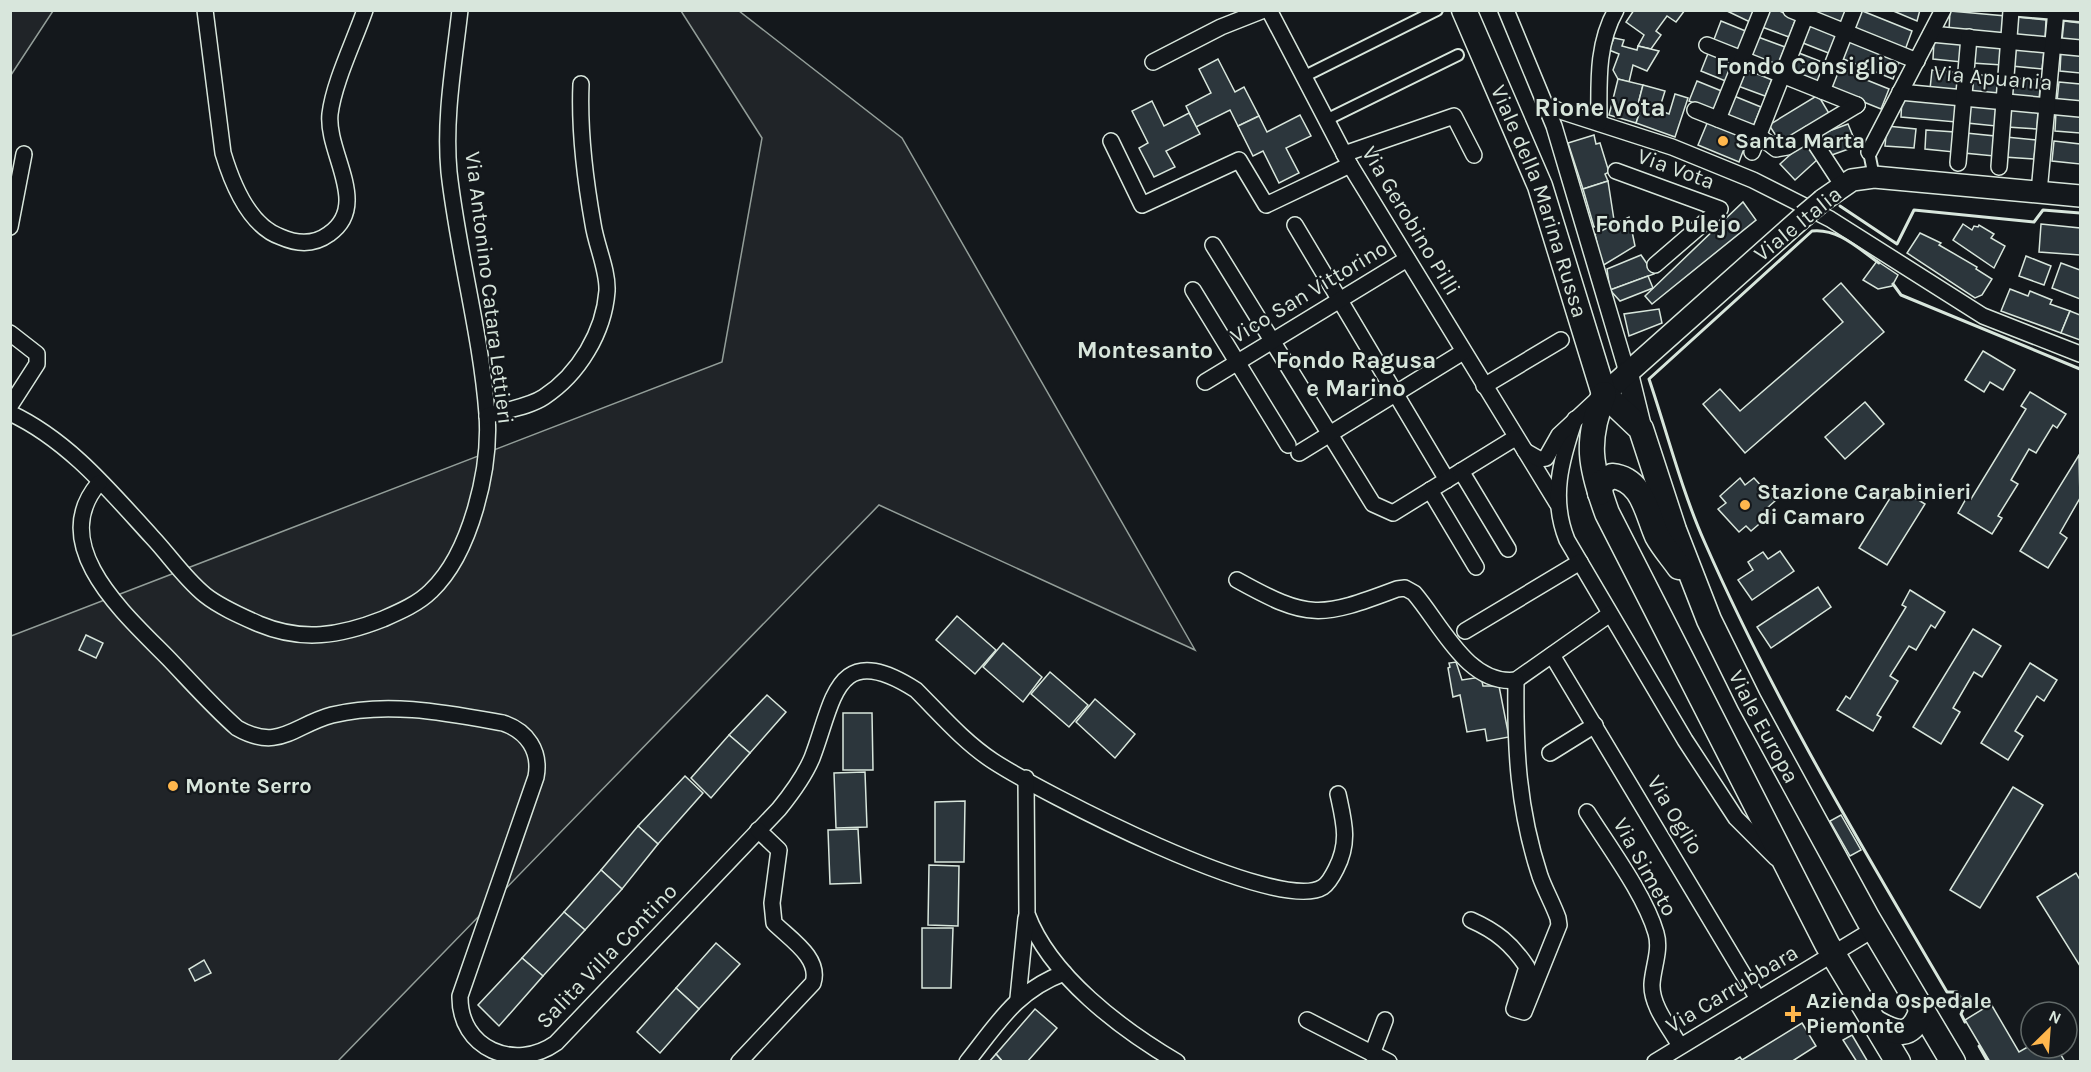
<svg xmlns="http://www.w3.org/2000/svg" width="2091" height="1072" font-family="Karla,sans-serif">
	<rect width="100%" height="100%" fill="#14181c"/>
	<g fill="#202428" stroke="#939e99" stroke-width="1.5">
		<polygon points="11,10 53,11 11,75 10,11"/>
		<polygon points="681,11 739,11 902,138 1195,650 879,505 338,1061 11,1062 11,636 722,362 762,138"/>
	</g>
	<g fill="#2c363c" stroke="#d8e6dc" stroke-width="1.5">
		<polygon points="1634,10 1685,10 1676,22 1667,16 1656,31 1661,35 1651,49 1638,46 1644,35 1626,22"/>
		<polygon points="1725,10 1757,10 1752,23"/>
		<polygon points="1769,10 1777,10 1796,18 1789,37 1762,27"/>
		<polygon points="1816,10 1849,10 1843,25 1815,14"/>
		<polygon points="1860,10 1912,31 1905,50 1853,29"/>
		<polygon points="1891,10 1920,10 1917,21"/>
		<polygon points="1950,11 2006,16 2004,35 1949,30"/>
		<polygon points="2017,17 2046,20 2045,39 2015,36"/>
		<polygon points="1721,21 1748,32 1740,53 1713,42"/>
		<polygon points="2064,21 2080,23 2080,42 2062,40"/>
		<polygon points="1811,24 1839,35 1831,54 1803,43"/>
		<polygon points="1758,37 1785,47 1777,67 1750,57"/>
		<polygon points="1614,38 1624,40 1622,46 1637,50 1638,46 1659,51 1647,71 1633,65 1629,82 1618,79 1613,70 1619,54 1609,50"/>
		<polygon points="1849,39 1900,60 1893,79 1841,58"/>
		<polygon points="1934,41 1963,43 1962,62 1933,59"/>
		<polygon points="1974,44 2003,47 2002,65 1972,63"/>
		<polygon points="2014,48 2044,51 2042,69 2012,66"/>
		<polygon points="1709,51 1736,62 1728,82 1701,71"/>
		<polygon points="2061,52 2080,54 2080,73 2060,71"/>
		<polygon points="1799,53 1827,64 1819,84 1791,73"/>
		<polygon points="1218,59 1235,92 1244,87 1259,116 1238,126 1230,110 1196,127 1186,106 1211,93 1199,69"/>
		<polygon points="1746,66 1773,77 1765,96 1738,86"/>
		<polygon points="1837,68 1889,89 1881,109 1829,88"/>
		<polygon points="1932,70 1961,73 1959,92 1930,89"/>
		<polygon points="1971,74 2001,77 1999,95 1969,93"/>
		<polygon points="2011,78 2041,80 2039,99 2010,96"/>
		<polygon points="1618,79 1643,85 1638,104 1642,106 1636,123 1609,115"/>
		<polygon points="1697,81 1724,92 1716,112 1689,101"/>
		<polygon points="2059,82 2080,84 2080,103 2057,101"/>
		<polygon points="1643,85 1665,91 1659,110 1669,114 1675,94 1688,98 1675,137 1636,123 1642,106 1638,104"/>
		<polygon points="1818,95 1830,115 1782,145 1769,125"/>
		<polygon points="1734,96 1761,107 1753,127 1726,116"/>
		<polygon points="1902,98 1958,103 1956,122 1901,117"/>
		<polygon points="1152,101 1164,126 1189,113 1200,134 1166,151 1175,167 1154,177 1139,148 1148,143 1132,111"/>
		<polygon points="1969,104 1998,106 1996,126 1967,123"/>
		<polygon points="2009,107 2038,110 2037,129 2007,127"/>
		<polygon points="2056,112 2080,114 2080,133 2055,131"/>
		<polygon points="1300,115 1311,136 1286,148 1299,173 1279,183 1263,151 1253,156 1238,126 1259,116 1267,132"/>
		<polygon points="1708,121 1748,138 1739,162 1698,145"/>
		<polygon points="1848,124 1857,146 1829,156 1821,134"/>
		<polygon points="1887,126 1916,129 1914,148 1885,146"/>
		<polygon points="1926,130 1955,132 1954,152 1925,149"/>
		<polygon points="1966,133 1995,136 1994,156 1964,153"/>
		<polygon points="1594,135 1596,144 1600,143 1609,172 1605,174 1608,181 1583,189 1568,143"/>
		<polygon points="2006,137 2036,140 2034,159 2004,157"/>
		<polygon points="2054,141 2080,144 2080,164 2052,161"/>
		<polygon points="1803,143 1818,159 1795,180 1780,164"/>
		<polygon points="1608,181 1614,220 1594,227 1583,189"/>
		<polygon points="1743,202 1756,220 1652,304 1645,296"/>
		<polygon points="1629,217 1635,246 1602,266 1595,234"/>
		<polygon points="1963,224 1972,230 1974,226 1978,227 1979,225 1994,234 1991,238 2005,246 1994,268 1953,240"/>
		<polygon points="2041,224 2080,228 2080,255 2039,252"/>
		<polygon points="1920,233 1941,243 1939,245 1977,267 1976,269 1992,279 1982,295 1975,298 1907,253"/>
		<polygon points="1641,255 1654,274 1610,290 1607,269"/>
		<polygon points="2026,256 2051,266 2044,285 2019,276"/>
		<polygon points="1877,261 1898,275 1892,286 1878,289 1863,280"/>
		<polygon points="2061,263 2080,270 2080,299 2052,288"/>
		<polygon points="1648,276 1653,288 1620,301 1610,290"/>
		<polygon points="1841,283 1884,332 1745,453 1703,404 1720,389 1740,411 1843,322 1823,299"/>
		<polygon points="2010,289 2028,296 2030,291 2052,300 2050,304 2070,311 2061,333 2001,311"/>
		<polygon points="1659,309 1662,323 1629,336 1624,314"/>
		<polygon points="2070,311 2080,315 2080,340 2061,333"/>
		<polygon points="1983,351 2015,370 2003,390 1990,382 1984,392 1965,380"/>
		<polygon points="2030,392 2066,414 2057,428 2053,425 2036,453 2029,449 2011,480 2018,484 1998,516 2002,518 1992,534 1958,513 1967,497 1971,499 2026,409 2021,406"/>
		<polygon points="1865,402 1884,424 1845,459 1825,437"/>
		<polygon points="2079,455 2080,498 2060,533 2067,538 2048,568 2020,551"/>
		<polygon points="1740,478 1745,485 1754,478 1775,501 1766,509 1771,514 1751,531 1746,526 1739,532 1718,509 1726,503 1720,496"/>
		<polygon points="1897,487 1925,504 1887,565 1859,548"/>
		<polygon points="1780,551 1794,571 1752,600 1738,580 1753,570 1748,562 1763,552 1768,559"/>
		<polygon points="1818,587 1831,607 1771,648 1757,627"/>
		<polygon points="1910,590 1945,612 1935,628 1931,625 1916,650 1909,646 1890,676 1898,681 1877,715 1881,717 1873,731 1837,710 1846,696 1850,699 1906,607 1902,605"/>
		<polygon points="957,616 996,650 975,674 936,640"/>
		<polygon points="1973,629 2001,646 1982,677 1974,672 1953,708 1960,712 1941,744 1913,727"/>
		<polygon points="86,635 103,643 96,658 79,650"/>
		<polygon points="1003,643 1042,677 1023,702 983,667"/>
		<polygon points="1456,662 1462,680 1481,677 1483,686 1499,686 1509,737 1487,741 1485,729 1467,732 1460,695 1453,697 1448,668 1450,667 1449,663"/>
		<polygon points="2030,663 2057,680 2044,701 2037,696 2015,731 2023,736 2008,760 1981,743"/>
		<polygon points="1050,672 1088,705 1069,727 1031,694"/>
		<polygon points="767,695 786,712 750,753 729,735"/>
		<polygon points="1095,699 1135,734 1115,758 1076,722"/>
		<polygon points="843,713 872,713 873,770 843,770"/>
		<polygon points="729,735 750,753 711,798 691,778"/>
		<polygon points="865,772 867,827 836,828 834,773"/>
		<polygon points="685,776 703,793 658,844 638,826"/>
		<polygon points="2013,787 2043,805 1980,908 1950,890"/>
		<polygon points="965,801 964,862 935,862 935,802"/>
		<polygon points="1841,815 1861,850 1850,856 1830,821"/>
		<polygon points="638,826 658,844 622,889 601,870"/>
		<polygon points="858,829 861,883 830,884 828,830"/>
		<polygon points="929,865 959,866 958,926 928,925"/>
		<polygon points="601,870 622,889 585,930 564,912"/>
		<polygon points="2076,873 2080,880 2080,966 2037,897"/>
		<polygon points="564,912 585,930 543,976 522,958"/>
		<polygon points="922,928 953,928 951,988 922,988"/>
		<polygon points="716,943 740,964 699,1009 676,988"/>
		<polygon points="522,958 543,976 499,1026 478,1005"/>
		<polygon points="204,960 211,973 195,981 189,969"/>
		<polygon points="676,988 699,1009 660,1053 637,1032"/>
		<polygon points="1991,1004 2019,1052 2031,1045 2031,1048 2057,1048 2065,1062 1990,1062 1965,1020"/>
		<polygon points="2054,1005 2059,1012 2041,1012"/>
		<polygon points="1035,1009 1057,1028 1027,1062 1003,1062 996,1054"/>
		<polygon points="2031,1018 2031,1031 2025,1021"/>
		<polygon points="1802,1023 1816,1046 1791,1062 1732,1062 1740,1057 1742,1060"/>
		<polygon points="1852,1035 1868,1062 1857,1062 1843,1040"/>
		<polygon points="996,1054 1003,1062 989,1062"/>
	</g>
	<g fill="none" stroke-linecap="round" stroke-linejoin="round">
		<g stroke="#d8e6dc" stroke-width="14">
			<g id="pedestrian">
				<polyline points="2009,10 2080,16"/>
				<polyline points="1303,77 1437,10"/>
				<polyline points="1326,120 1458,55"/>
				<polyline points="1869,152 1874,177"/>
			</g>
		</g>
		<g stroke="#d8e6dc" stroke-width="18">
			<g id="minor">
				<path d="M205 10 223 153C232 183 249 226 281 237 297 244 314 245 329 234 371 205 326 153 330 114 334 82 354 42 365 10"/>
				<polyline points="1269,10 1350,165 1557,503"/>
				<polyline points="1506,10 1554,126 1627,372"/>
				<polyline points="1791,10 1917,61"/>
				<polyline points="1931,34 2080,48"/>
				<polyline points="1707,45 1857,105"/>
				<polyline points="1153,62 1221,27 1264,10"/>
				<polyline points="1822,91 1854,10"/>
				<polyline points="1900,92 2080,109"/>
				<polyline points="1548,107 1672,147 1753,180 1830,219 1983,316 2080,354"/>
				<polyline points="1695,110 1758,135 1776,149 1787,147 1857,105"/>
				<polyline points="1718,119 1762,10"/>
				<path d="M1599 123C1599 85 1596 45 1616 10"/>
				<polyline points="1809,134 1843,186"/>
				<polyline points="1111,141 1142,205 1239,160 1266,205 1350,165"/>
				<polyline points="1752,152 1808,10"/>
				<polyline points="1869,152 1943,10"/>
				<polyline points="1344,154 1454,116 1474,155"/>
				<polyline points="1958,163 1969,37"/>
				<polyline points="1999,167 2011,11"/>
				<polyline points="1616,171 1720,209 1655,265"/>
				<polyline points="2039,192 2056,10"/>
				<polyline points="1295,225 1447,480"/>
				<polyline points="10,227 24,154"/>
				<polyline points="1213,245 1373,504 1393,513 1515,438"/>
				<polyline points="1193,290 1288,445"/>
				<polyline points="10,333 37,354 37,364 10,406"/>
				<polyline points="1205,382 1407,259"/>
				<polyline points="1484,386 1561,340"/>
				<path d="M10 413C68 440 110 491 152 537 170 556 184 578 205 595 220 607 241 616 259 624 302 642 340 636 383 619 399 612 418 604 431 591 471 553 491 468 487 414 481 334 458 253 449 172 444 118 454 64 460 10"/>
				<path d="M487 416C505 410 529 407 544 397 579 374 604 332 607 291 608 270 596 245 593 224 585 179 579 130 581 84"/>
				<path d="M1575 419C1561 460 1550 498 1567 540L1685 740 1736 818 1776 858"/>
				<polyline points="1525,451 1539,459 1546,458 1559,435 1602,395"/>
				<polyline points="1299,453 1463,352"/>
				<polyline points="1461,471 1508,549"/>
				<path d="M99 483C45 546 127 616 169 659 191 682 213 707 237 728 279 752 294 725 332 715 388 701 447 713 503 723 527 731 541 751 536 777L460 996C459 1049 515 1072 556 1043L779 809C792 793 804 777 812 758 834 701 835 638 916 690 940 714 964 742 993 761 1039 791 1278 916 1323 887 1329 883 1333 875 1336 869 1350 842 1344 822 1338 794"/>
				<polyline points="1430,490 1476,567"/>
				<path d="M1237 580C1309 620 1320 618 1397 589L1405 588 1414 593C1441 624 1468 686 1516 680L1610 614"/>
				<polyline points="1465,631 1580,562"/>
				<polyline points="1552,655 1758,999"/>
				<polyline points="1550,753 1595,725"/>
				<path d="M1026 778 1027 914C1050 976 1121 1029 1177 1062"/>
				<path d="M1587 812C1609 847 1645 895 1656 933 1661 950 1653 967 1652 984 1651 1006 1670 1028 1680 1046"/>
				<path d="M1471 920C1496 931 1512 944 1527 967L1514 1009 1524 1012 1559 925 1558 918C1553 904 1545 890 1540 876 1518 809 1515 749 1516 680"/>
				<polyline points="1018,998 1026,918"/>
				<polyline points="1307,1020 1389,1062"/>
				<polyline points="1372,1054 1385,1020"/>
				<path d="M739 1062 813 983C821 958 790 939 774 923L772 903 779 850 758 830"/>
				<path d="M967 1062C998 1023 1016 991 1064 973"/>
				<polyline points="1655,1062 1874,929"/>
			</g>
		</g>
		<g stroke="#d8e6dc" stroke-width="24">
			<g id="secondary">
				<polyline points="1823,200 1852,180 1874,177 2080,196"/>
				<polyline points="1627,372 1641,429"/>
				<polyline points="1604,394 1804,216"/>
			</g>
		</g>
		<g stroke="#d8e6dc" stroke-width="27">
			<g id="primary">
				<path id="s1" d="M1464 10 1540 186 1604 394 1641 429 1674 530 1709 620 1749 701 1868 919 1953 1062"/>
				<path d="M1604 394C1585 441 1590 466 1607 513L1827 944 1898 1062"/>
				<path d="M1600 493 1601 483 1612 476C1643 479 1647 514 1657 536 1663 547 1672 557 1679 567"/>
				<path d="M1873 1021C1897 1035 1912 1040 1922 1009"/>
			</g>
		</g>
		<use href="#pedestrian" stroke="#14181c" stroke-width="10"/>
		<use href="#minor" stroke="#14181c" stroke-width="15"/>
		<use href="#secondary" stroke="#14181c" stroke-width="21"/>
		<use href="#primary" stroke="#14181c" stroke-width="24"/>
		<g stroke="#d8e6dc" stroke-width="24" stroke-linecap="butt">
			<polyline id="secondary-bridge" points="1804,216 1823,200"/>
		</g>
		<use href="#secondary-bridge" stroke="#14181c" stroke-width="21"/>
		<g stroke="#d8e6dc" stroke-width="3">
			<polyline points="1840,206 1897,244 1914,210 2034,222 2043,210 2080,213"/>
			<path d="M1879 263C1859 249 1838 228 1812 231L1649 379C1667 432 1682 492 1705 543 1773 698 1861 845 1947 992H1957L1965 1005 1961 1014 1965 1022"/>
			<polyline points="1893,284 1901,295 2080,369"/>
			<polyline points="1979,1046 1988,1062"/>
		</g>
	</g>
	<g fill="#ffb74d" stroke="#14181c" stroke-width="2">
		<circle cx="1723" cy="141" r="6"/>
		<circle cx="1745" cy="505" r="6"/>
		<circle cx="173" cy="786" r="6"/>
		<path d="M1790 1005h6v6h6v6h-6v6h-6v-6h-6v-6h6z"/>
	</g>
	<g text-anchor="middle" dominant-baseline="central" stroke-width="4.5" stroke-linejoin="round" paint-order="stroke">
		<g font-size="22" fill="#d8e6dc" stroke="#14181c">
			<text transform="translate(1993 78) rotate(5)">Via Apuania</text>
			<text transform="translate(1676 169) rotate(20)">Via Vota</text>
			<text stroke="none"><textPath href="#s1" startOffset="206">Viale della Marina Russa</textPath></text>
			<text transform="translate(1411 221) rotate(59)">Via Gerobino Pilli</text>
			<text transform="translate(1798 224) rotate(-39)">Viale Italia</text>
			<text transform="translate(489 288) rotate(83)">Via Antonino Catara Lettieri</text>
			<text transform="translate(1309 292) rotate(-31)">Vico San Vittorino</text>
			<text stroke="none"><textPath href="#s1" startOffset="783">Viale Europa</textPath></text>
			<text transform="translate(1675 815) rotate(59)">Via Oglio</text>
			<text transform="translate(1645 867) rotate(61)">Via Simeto</text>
			<text transform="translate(607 956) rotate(-46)">Salita Villa Contino</text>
			<text transform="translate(1732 989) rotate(-31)">Via Carrubbara</text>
		</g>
		<g font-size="22" font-weight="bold" fill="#d8e6dc" stroke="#14181c" text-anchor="start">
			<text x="1735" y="141">Santa Marta</text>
			<text x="1757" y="492">Stazione Carabinieri<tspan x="1757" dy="25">di Camaro</tspan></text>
			<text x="185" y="786">Monte Serro</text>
			<text x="1806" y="1001">Azienda Ospedale<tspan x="1806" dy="25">Piemonte</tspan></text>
		</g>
		<g font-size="24" font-weight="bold" fill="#d8e6dc" stroke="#14181c">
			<text x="1807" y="66">Fondo Consiglio</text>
			<text x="1668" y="224">Fondo Pulejo</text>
			<text x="1145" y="350">Montesanto</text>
			<text x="1356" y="360">Fondo Ragusa<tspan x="1356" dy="28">e Marino</tspan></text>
		</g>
		<g font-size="26" font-weight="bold" fill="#d8e6dc" stroke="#14181c">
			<text x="1600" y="107">Rione Vota</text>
		</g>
	</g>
	<rect width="2091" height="1072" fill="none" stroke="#d8e6dc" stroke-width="24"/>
	<g transform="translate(2049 1030) rotate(25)"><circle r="28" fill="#14181c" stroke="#626a69" stroke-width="1.5"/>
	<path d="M0-4.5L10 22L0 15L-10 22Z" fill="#ffb74d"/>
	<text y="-9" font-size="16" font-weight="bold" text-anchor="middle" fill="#d8e6dc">N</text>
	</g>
</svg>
